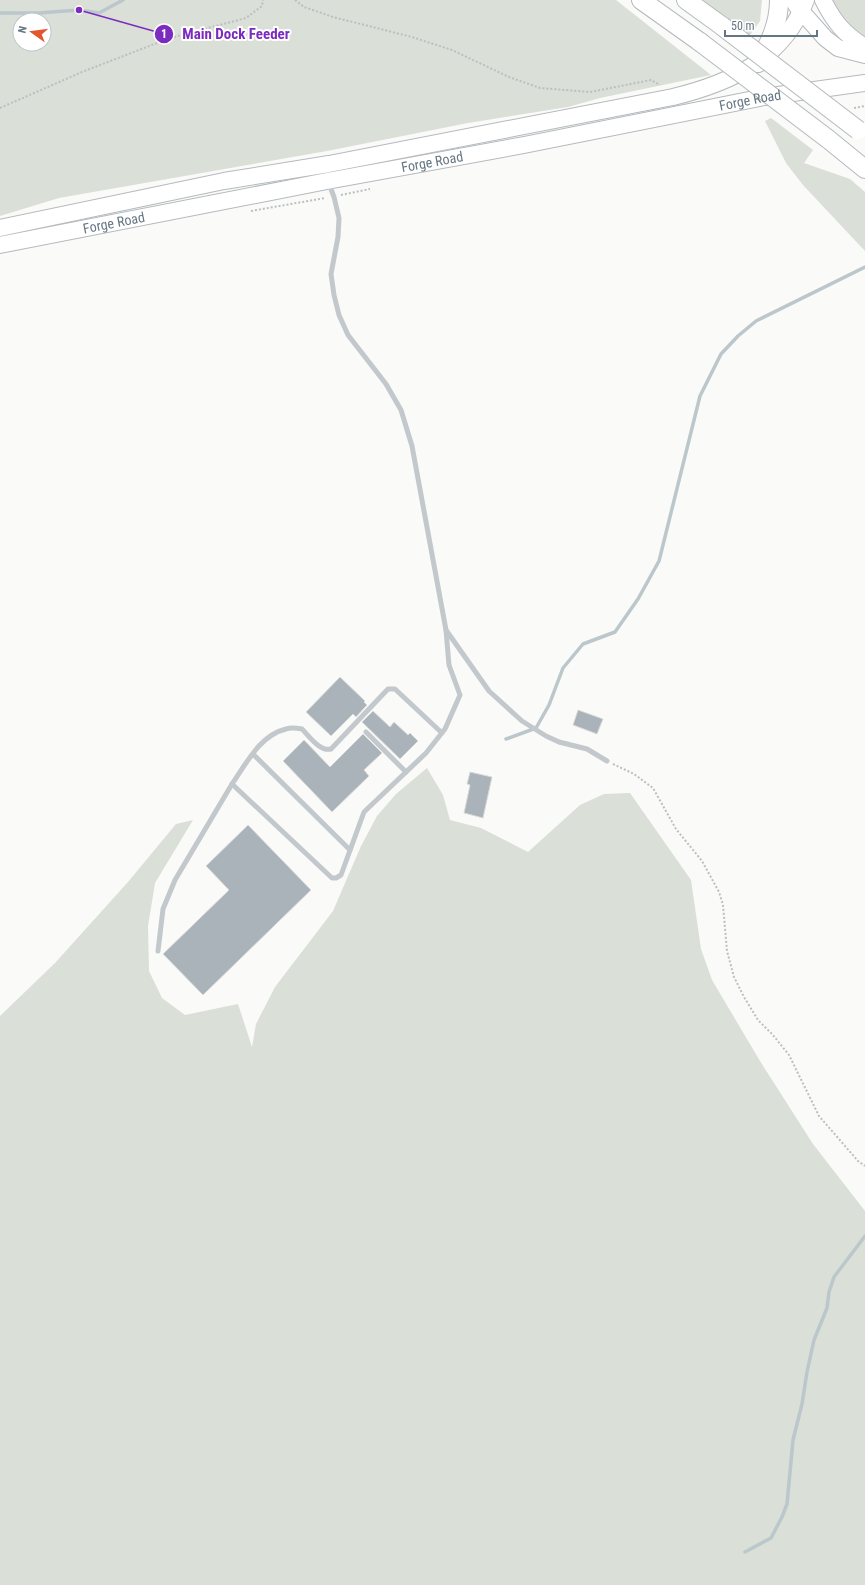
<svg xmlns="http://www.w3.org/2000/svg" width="865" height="1585" font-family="'Roboto Condensed',sans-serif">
	<rect width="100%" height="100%" fill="#fafaf8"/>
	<g fill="#dadfd7" fill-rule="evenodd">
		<path d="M0 0H616L711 75 600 98 568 107 468 123 327 151 59 198 0 216ZM20 20H44V44H20Z"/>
		<polygon points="703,0 762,0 760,21 750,35"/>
		<polygon points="827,0 865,0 865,40 857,36"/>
		<polygon points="771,118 813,150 804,163 850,179 865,192 865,251 803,185 786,163 765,121"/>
		<polygon points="427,768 443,795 450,820 481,828 528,852 580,805 604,794 630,793 691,880 701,949 712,980 760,1061 813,1144 865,1211 865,1585 0,1585 0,1016 55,963 128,882 176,824 193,820 155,883 148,926 149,971 162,998 185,1015 238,1004 252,1047 256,1024 275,987 333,911 361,846 377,816 396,794"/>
	</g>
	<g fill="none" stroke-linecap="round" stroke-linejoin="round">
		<g stroke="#bbc7cb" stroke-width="3.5">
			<polyline points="0,13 39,13 79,10 99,13 123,0"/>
			<polyline points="506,739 536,728 549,705 563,668 583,644 615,632 638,599 659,561 700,396 721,354 738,336 756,321 865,267"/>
			<polyline points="745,1552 771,1538 782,1517 787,1504 793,1440 802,1404 807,1372 814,1340 827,1308 829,1292 834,1277 865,1236"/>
		</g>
	</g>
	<g fill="#aab3b9" stroke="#dcdcda">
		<polygon points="340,677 365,701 364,702 367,705 356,717 353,714 331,736 306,712"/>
		<polygon points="578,710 603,719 597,734 573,725"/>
		<polygon points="373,711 390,727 394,722 408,735 410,733 418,741 400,759 362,722"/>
		<polygon points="363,734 382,753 364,770 369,776 332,812 283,761 304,740 330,767"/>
		<polygon points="470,772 492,777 483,818 464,813 470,785 467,784"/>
		<polygon points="248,825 311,890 203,995 163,954 229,890 206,866"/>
	</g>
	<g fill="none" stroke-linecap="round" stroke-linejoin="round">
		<g stroke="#b5babe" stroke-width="18">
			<g id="primary">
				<path d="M823 0C834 22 844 34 865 47"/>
				<polyline points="801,3 802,12 825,38 838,48 865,55"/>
				<path d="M0 228 224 181 329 164 673 97C731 83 783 59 806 0"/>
				<path id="s1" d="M0 245 327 181 524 145 764 97 865 83"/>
			</g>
		</g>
		<g stroke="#b4b9bd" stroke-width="20">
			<g id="highway">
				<polyline points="641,0 700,42"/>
				<polyline points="686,0 722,26"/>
				<polyline points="794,0 802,12"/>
				<path d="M758 63C770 42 779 24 779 0"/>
				<polyline points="828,139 865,169"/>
			</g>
		</g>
		<g stroke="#bbbfc2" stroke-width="2" stroke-dasharray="2 2" stroke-linecap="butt">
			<polyline points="295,0 304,7 333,17 412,37 452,50 509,77 540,88 590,92 651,80 660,85"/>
			<polyline points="0,108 82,72 170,38 246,18 262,6 263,0"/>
			<polyline points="854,108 865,106"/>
			<polyline points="341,195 370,189"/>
			<polyline points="251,211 325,198"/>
			<polyline points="613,764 634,774 653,788 676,829 702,861 719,892 723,905 727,951 734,977 744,997 758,1020 773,1035 789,1055 819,1116 858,1161 865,1166"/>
		</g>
		<g stroke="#c3c8cc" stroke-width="5">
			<polyline points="329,184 334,197 339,218 338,237 331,274 334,295 339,315 348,335 386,384 401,410 412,446 446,630 489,691 522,721 546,736 559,742 587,749 607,761"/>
			<polyline points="366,732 406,772"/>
			<path d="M442 733 395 689H388L331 749C320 752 309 736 302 729 297 728 291 727 286 729 260 735 246 764 232 784L332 878H336L341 875 364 812 426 753 445 729 460 695 449 665 446 630"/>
			<polyline points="253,754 350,850"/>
			<polyline points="158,951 163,909 175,880 232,784"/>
		</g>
		<use href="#primary" stroke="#fff" stroke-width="16"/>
		<use href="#highway" stroke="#fff" stroke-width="18"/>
		<g stroke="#b4b9bd" stroke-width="20" stroke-linecap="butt">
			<g id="highway-bridge">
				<polyline points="722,26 858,130"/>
				<polyline points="700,42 828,139"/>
			</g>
		</g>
		<use href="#highway-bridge" stroke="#fff" stroke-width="18"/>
	</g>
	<g text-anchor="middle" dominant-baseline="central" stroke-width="4" stroke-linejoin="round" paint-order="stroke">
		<g font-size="14" fill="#657683" stroke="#fff">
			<text stroke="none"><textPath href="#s1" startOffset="764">Forge Road</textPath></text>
			<text stroke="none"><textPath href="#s1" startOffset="440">Forge Road</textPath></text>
			<text stroke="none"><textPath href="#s1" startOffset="116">Forge Road</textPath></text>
		</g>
	</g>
	<path fill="none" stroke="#7b2cbf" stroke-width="1.5" d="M79 10L164 34"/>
	<g fill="#7b2cbf" stroke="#fff" stroke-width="1.5">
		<circle cx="79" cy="10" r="4"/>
		<circle cx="164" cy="34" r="10"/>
	</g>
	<g font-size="12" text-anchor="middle" font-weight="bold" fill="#fff">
		<text x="164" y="38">1</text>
	</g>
	<g font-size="15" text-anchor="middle" font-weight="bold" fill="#7b2cbf" stroke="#fff" stroke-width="4" stroke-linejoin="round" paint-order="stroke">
		<text x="236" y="39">Main Dock Feeder</text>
	</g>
	<g transform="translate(32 32) rotate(284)"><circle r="19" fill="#ffffff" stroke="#c1c8cd"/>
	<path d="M0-3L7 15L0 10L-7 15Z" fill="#e4572e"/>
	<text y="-6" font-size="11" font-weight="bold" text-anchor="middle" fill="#657683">N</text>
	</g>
	<path d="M725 30v6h92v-6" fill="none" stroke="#657683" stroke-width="2"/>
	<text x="731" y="30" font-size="12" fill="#657683" stroke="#ffffff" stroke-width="3" paint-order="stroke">50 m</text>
</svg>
